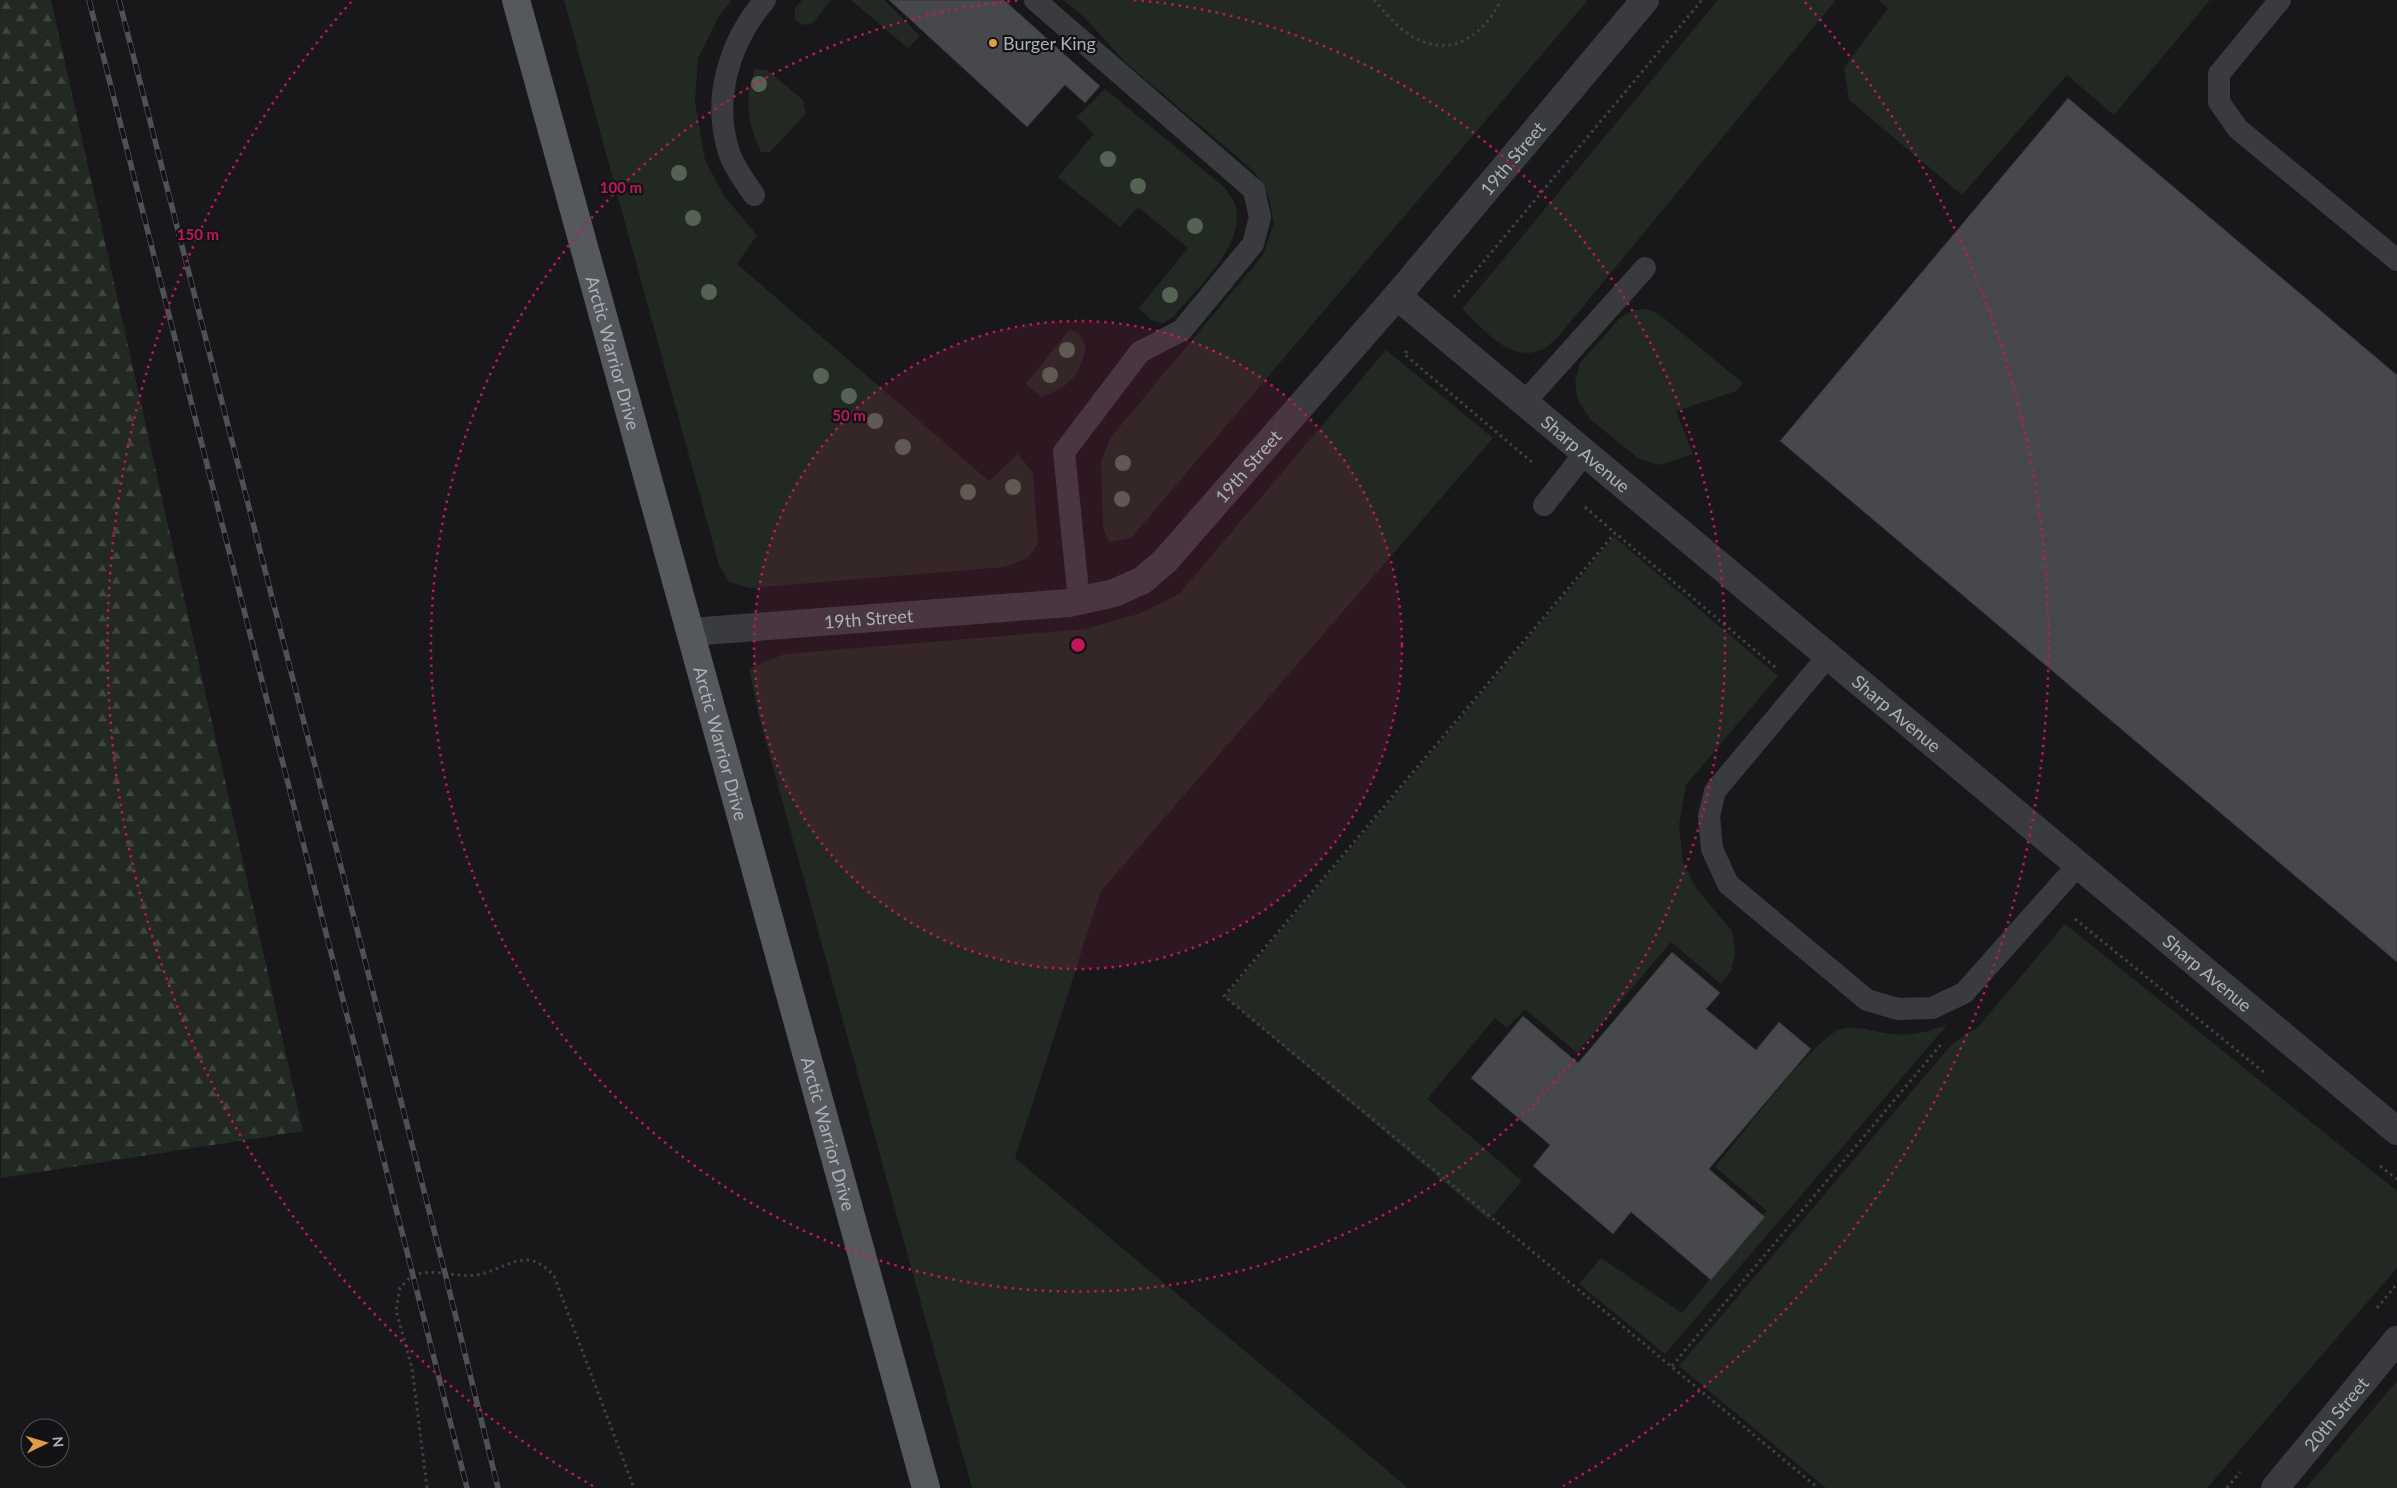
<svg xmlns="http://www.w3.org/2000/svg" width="2397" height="1488" font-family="Lato,sans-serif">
	<defs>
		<pattern id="forest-firs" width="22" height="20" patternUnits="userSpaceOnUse" patternTransform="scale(1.25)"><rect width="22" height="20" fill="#222922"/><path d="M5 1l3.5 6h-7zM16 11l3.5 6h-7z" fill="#3f4640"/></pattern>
	</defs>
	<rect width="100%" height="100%" fill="#18181a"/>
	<g fill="#222922">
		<polygon points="564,0 732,0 719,16 698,59 695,102 705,160 724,196 757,235 737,264 989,481 1018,454 1033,473 1038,543 1028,558 1005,567 750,588 729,582 719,565"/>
		<polygon points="802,0 831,0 813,23 803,25 795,20 795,8"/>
		<polygon points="851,0 884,0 920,36 908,48"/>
		<polygon points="1063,0 1588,0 1131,538 1109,542 1103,527 1101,462 1111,437 1263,255 1274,223 1269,197 1254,171 1126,63 1083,16"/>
		<path d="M1718 0H1836L1557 338C1552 342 1547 348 1541 350 1509 363 1483 328 1462 309Z"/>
		<polygon points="1878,0 2210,0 2114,115 2067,75 1962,195 1849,100 1844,68 1888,8"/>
		<path d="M755 69 767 70 803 100 806 114 770 152H761C747 122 744 100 755 69Z"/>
		<path d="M1105 89 1224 187C1228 193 1234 200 1236 207 1244 247 1197 288 1173 317L1163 323 1151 320 1139 308 1188 248 1138 207 1120 227 1058 177 1094 134 1077 117Z"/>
		<polygon points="1647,309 1660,315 1743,383 1736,391 1676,411 1693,454 1660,465 1639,459 1590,419 1578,400 1575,382 1580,363 1621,317 1635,310"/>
		<path d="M1070 329 1080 335 1086 348C1077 379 1071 385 1041 397L1026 384Z"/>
		<polygon points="1386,350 1493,438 1101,891 1015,1158 1408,1488 972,1488 758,713 749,668 785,654 1086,629 1141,613 1179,594"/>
		<polygon points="1614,537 1778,676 1686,785 1679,825 1683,863 1696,888 1732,931 1735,953 1731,971 1721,984 1671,942 1577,1053 1525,1009 1507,1028 1495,1018 1427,1099 1522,1181 1489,1220 1225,997"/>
		<polygon points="2065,924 2397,1191 2397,1268 2207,1488 1826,1488 1679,1366 1952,1044 1978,1027"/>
		<path d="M1947 1025 1665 1354 1579 1284 1601 1258 1682 1313 1767 1211 1715 1167C1735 1143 1818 1034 1841 1029 1858 1025 1874 1032 1891 1034 1910 1037 1929 1031 1947 1025Z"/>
		<polygon points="2397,1381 2397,1488 2306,1488"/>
	</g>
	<polygon fill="url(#forest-firs)" points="0,0 51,0 303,1131 1,1178"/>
	<g fill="#47484c" stroke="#323235">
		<polygon points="889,0 1004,0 1100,86 1085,103 1065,85 1027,127"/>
		<polygon points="2068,98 2397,375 2397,962 1780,441"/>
		<polygon points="1672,952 1720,993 1706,1009 1756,1050 1779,1022 1811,1049 1709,1169 1765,1217 1711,1280 1631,1212 1613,1234 1533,1166 1550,1145 1471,1078 1523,1016 1578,1063"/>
	</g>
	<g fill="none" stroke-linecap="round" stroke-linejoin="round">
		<g stroke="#3f4245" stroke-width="3" stroke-dasharray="2.5 4" stroke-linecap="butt">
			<path d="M1374 0C1384 11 1394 24 1407 33 1447 61 1482 38 1501 0"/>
			<polyline points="1454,297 1702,0"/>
			<polyline points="1407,351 1404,354 1533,463"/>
			<polyline points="1585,507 1615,533"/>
			<polyline points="1775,667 1615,533 1224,996 1818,1488"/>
			<polyline points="2075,919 2266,1074"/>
			<polyline points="2380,1166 2397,1179"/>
			<polyline points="2377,1308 2397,1284"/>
			<polyline points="1672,1366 1943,1042"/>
			<path d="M427 1488 412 1368 396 1310 400 1288C404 1284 409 1277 415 1275 434 1268 457 1278 477 1275 508 1269 526 1244 554 1276L634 1488"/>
			<polyline points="2227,1488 2240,1472"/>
		</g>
		<g stroke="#393b3e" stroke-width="22">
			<polyline points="1035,0 1254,190 1260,217 1253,244 1182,330 1140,352 1064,452 1079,601"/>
			<polyline points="2280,0 2219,74 2219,102 2238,129 2397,260"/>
			<path d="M754 195C746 183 735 169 730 155 711 101 729 42 765 0"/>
			<polyline points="1524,403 1645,268"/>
			<polyline points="1544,505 1585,453"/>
			<polyline points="1828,656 1715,791 1709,816 1712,849 1728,884 1867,1000 1898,1009 1932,1008 1964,993 2078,865"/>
		</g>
		<g stroke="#393b3e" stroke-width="28">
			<path id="s1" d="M1397 296 2397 1131"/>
			<path id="s2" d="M691 632 1069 603 1114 593 1143 580 1165 561 1397 296 1645 0"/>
			<path id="s3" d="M2275 1488 2397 1340"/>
		</g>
		<path stroke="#55585d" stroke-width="28" id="s4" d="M516 0 926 1488"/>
		<g stroke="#4e5155" stroke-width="5.5">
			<g id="rail">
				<polyline points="89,0 467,1488"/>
				<polyline points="119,0 445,1273 498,1488"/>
			</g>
		</g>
		<use href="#rail" stroke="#131315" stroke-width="4" stroke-dasharray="11" stroke-linecap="butt"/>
	</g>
	<g fill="#546354">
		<circle cx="759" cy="84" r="8"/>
		<circle cx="1108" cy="159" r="8"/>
		<circle cx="679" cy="173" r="8"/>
		<circle cx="1138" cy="186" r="8"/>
		<circle cx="693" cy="218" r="8"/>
		<circle cx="1195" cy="226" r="8"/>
		<circle cx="709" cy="292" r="8"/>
		<circle cx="1170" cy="295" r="8"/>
		<circle cx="1067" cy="350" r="8"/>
		<circle cx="1050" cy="375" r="8"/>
		<circle cx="821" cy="376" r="8"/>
		<circle cx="849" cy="396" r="8"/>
		<circle cx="875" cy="421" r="8"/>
		<circle cx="903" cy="447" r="8"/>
		<circle cx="1123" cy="463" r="8"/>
		<circle cx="1013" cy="487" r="8"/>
		<circle cx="968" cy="492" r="8"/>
		<circle cx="1122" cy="499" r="8"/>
	</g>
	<circle cx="1078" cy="645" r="324" fill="#c2185b" fill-opacity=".12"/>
	<g fill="none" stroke="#c2185b" stroke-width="2.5" stroke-dasharray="2.5 5">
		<circle cx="1078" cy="645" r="324"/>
		<path d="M1134 0A647 647 0 1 1 1022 0"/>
		<path d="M593 1486A971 971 0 0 1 351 2M1805 2A971 971 0 0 1 1563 1486"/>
	</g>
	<circle fill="#e19c48" stroke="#131315" stroke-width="2" cx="993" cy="43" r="5"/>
	<g text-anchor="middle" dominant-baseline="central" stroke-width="4.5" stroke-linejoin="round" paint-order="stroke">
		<g font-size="18" fill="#abb1b8" stroke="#131315" text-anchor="start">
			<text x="1003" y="43">Burger King</text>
		</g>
		<g font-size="18" fill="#abb1b8" stroke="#131315">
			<text stroke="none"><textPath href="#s2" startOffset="1018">19th Street</textPath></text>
			<text stroke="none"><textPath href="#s4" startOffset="366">Arctic Warrior Drive</textPath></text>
			<text stroke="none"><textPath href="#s1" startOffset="246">Sharp Avenue</textPath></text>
			<text stroke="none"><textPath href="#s2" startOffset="612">19th Street</textPath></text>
			<text stroke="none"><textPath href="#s2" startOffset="178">19th Street</textPath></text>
			<text stroke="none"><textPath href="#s1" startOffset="651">Sharp Avenue</textPath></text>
			<text stroke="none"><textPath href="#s4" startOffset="771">Arctic Warrior Drive</textPath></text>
			<text stroke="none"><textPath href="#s1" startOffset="1056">Sharp Avenue</textPath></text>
			<text stroke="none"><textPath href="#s4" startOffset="1176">Arctic Warrior Drive</textPath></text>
			<text stroke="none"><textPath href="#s3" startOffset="96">20th Street</textPath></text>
		</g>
	</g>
	<circle cx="1078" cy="645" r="8" fill="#c2185b" stroke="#131315" stroke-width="2.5"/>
	<g font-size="15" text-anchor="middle" font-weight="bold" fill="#c2185b" stroke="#131315" stroke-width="4.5" stroke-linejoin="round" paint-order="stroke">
		<text x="621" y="193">100 m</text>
		<text x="198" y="240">150 m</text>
		<text x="849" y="421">50 m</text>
	</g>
	<g transform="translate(45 1443) rotate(85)"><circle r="24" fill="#131315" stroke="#505256"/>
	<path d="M0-4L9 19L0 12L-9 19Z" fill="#e19c48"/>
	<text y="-8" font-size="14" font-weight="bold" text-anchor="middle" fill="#abb1b8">N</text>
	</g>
</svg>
